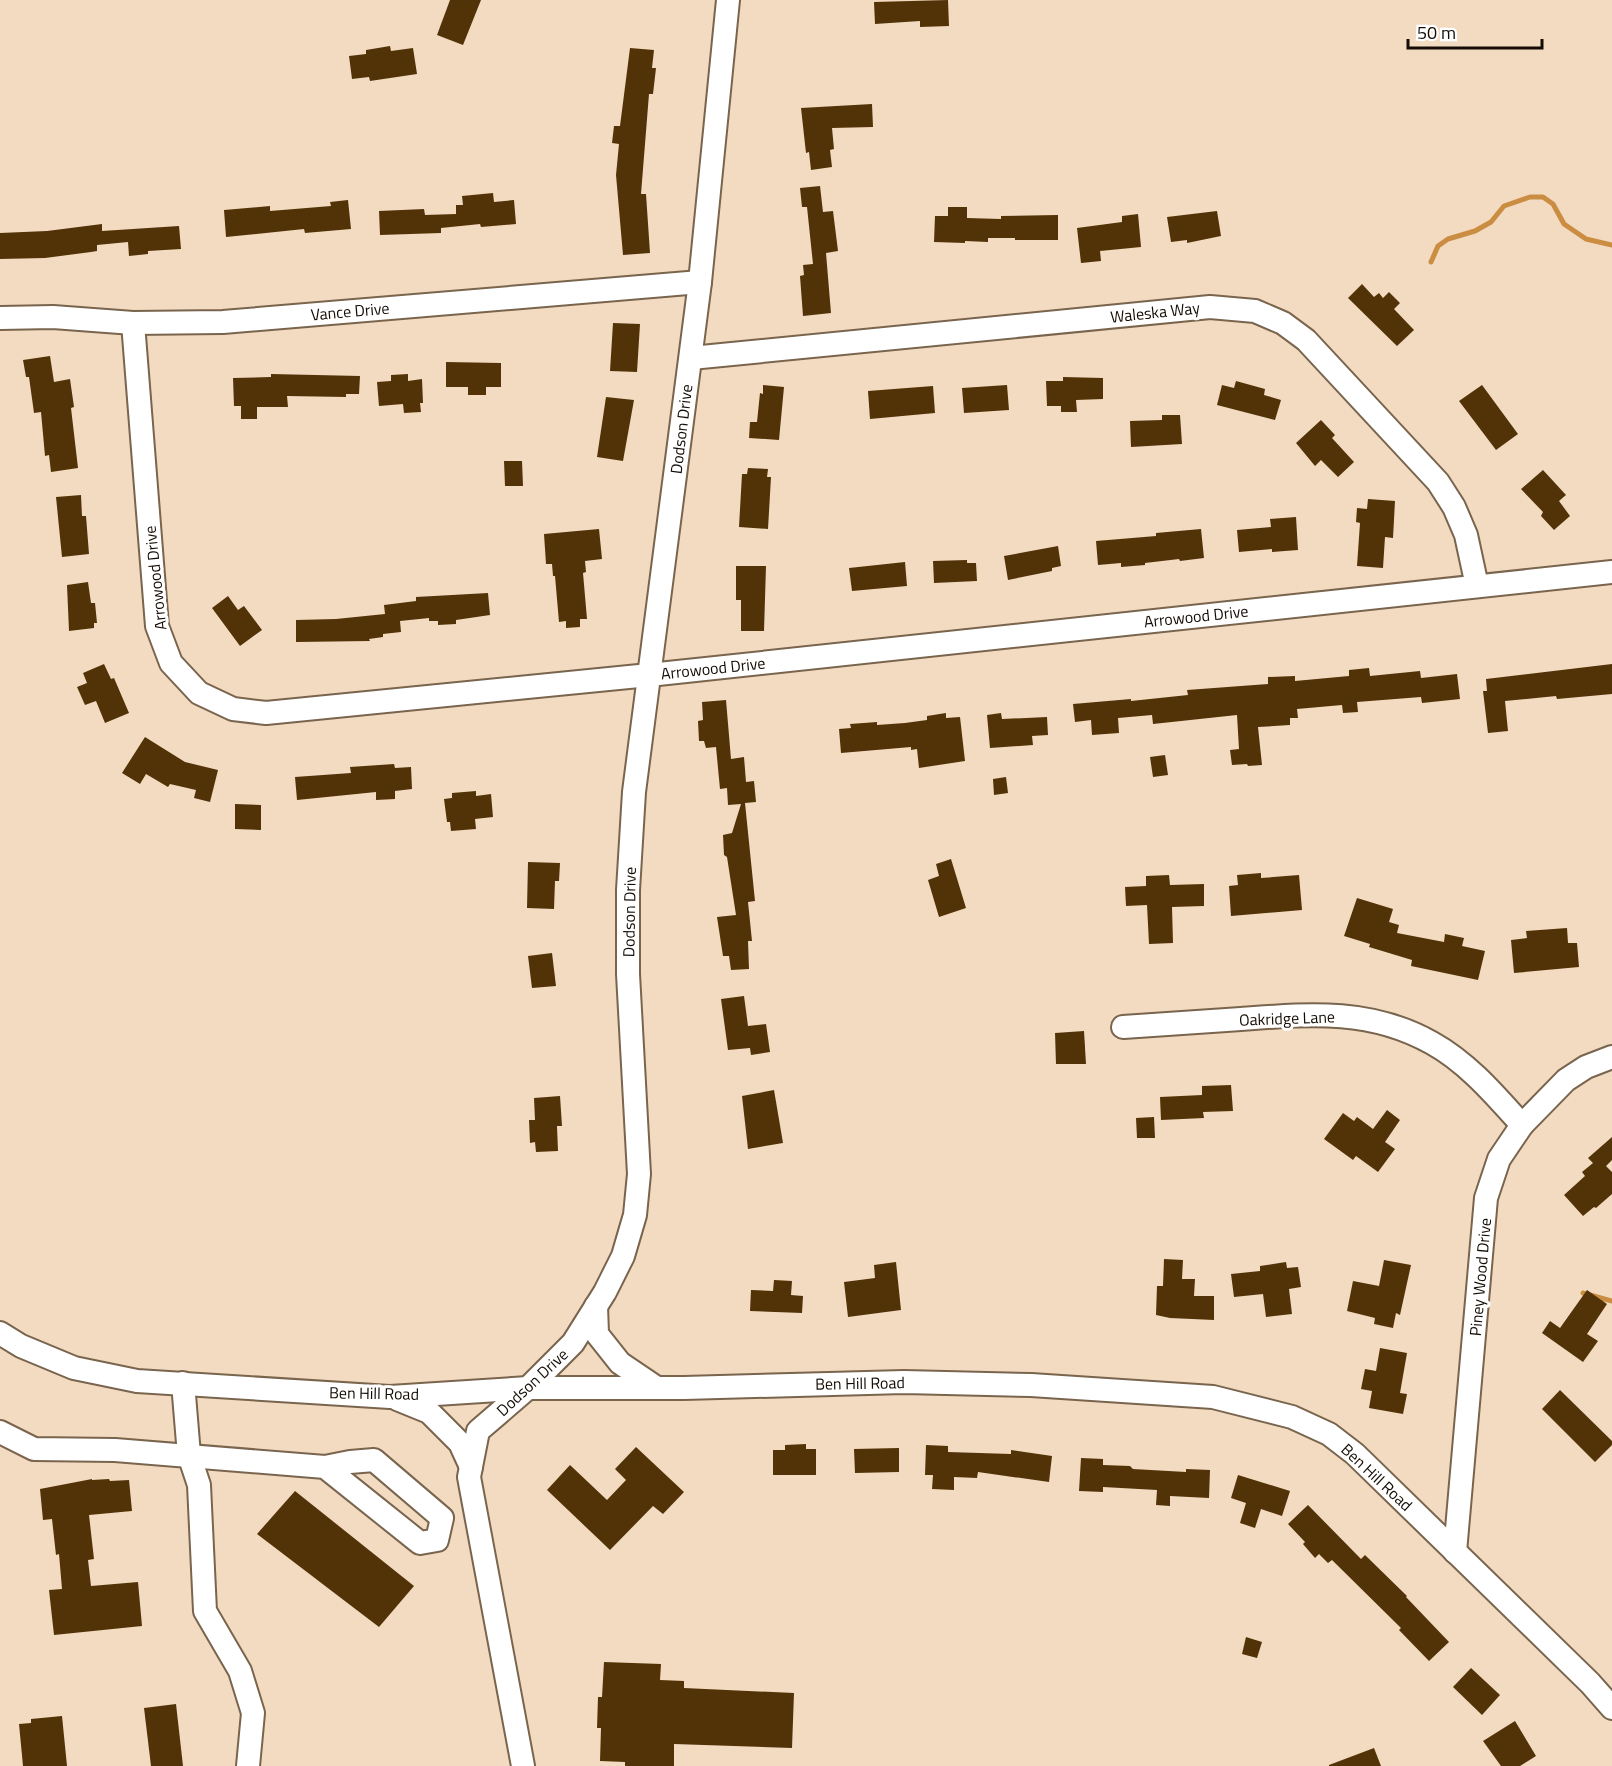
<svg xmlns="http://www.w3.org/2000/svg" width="1612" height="1766" font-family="'Titillium Web',sans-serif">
	<rect width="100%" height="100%" fill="#f3dbc2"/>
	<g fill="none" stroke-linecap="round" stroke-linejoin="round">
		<g stroke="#ca8d41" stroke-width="5">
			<polyline points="1431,262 1438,246 1448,239 1475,231 1491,222 1504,206 1530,197 1543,197 1553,204 1564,224 1586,239 1612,245"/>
			<polyline points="1583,1293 1612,1301"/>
		</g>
	</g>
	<g fill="#523307">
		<polygon points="450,0 481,0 463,45 437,35"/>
		<polygon points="948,0 949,26 920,27 920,21 875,24 874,2"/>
		<polygon points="390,46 391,51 413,48 417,74 370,81 369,77 352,79 349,56 366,54 366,50"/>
		<polygon points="630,48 654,50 652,68 656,68 653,94 649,94 641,194 646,194 650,253 623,255 616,175 619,144 612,143 614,126 620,126"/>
		<polygon points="872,104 873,127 832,128 834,149 830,150 832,167 811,170 809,152 806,153 801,108"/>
		<polygon points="820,186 823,212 833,211 838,251 826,253 831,313 803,316 800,276 804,275 803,265 813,264 807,207 802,207 800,188"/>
		<polygon points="493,193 494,202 514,200 516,224 481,227 480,224 441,228 441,233 380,235 379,211 424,209 425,215 456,214 456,205 463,205 462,196"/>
		<polygon points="348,200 351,229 305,233 304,229 226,237 224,210 270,206 270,211 331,206 330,202"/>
		<polygon points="948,207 967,207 967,218 1001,219 1001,216 1058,215 1058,240 1015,240 1015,238 988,238 988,242 965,241 965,243 934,242 935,216 948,216"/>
		<polygon points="1217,211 1221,236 1187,243 1187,240 1171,242 1167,217"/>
		<polygon points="1138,214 1141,247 1100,251 1101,261 1081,263 1077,228 1122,222 1122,216"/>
		<polygon points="102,224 102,231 179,226 181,249 148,251 148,254 129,256 128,242 97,245 97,251 91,252 45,258 0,259 0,233 47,231"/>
		<polygon points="1362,284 1374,297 1379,293 1383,298 1389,292 1400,303 1394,309 1414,330 1397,346 1348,298"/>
		<polygon points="613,323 640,324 637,372 610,371"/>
		<polygon points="50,356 54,382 70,379 74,407 71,408 78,468 51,472 49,455 45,456 41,412 34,413 29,377 26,377 23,360"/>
		<polygon points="446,362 501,363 501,387 486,387 486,395 468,395 468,387 446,387"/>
		<polygon points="271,374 360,376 359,394 346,394 346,397 287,396 288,407 257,407 257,419 241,419 241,406 234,406 233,378 271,377"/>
		<polygon points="408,374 408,381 422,379 423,403 420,403 421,412 404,413 403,404 379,406 377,382 391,381 391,375"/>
		<polygon points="1063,377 1103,378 1103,399 1076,400 1077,412 1061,412 1061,406 1047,406 1046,381 1063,381"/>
		<polygon points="1236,381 1265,389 1264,395 1281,400 1275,420 1217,405 1222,385 1234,388"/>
		<polygon points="763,385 784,387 779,440 749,438 750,422 757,422 760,393 763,394"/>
		<polygon points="1007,385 1009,410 964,413 962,388"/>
		<polygon points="1482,385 1518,434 1496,450 1459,401"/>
		<polygon points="933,386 935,413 870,419 868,391"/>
		<polygon points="606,397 634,400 623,461 597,457"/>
		<polygon points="1162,415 1180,415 1182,444 1131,447 1130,421 1162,420"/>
		<polygon points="1321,420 1335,435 1332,438 1354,462 1338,477 1321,460 1315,466 1296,443"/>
		<polygon points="504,461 522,461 523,486 505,486"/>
		<polygon points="748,468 768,469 767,477 771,477 768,529 739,527 742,474 747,474"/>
		<polygon points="1543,470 1566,495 1559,501 1570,516 1554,530 1541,516 1543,512 1521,489"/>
		<polygon points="81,495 82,516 86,516 89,554 62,557 56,497"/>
		<polygon points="1368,499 1395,501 1393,538 1385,537 1383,568 1357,566 1360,523 1356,522 1357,508 1367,509"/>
		<polygon points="1296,517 1298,550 1272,552 1272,549 1239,552 1237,530 1271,527 1270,519"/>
		<polygon points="599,529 602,559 585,561 586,572 583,573 587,619 580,619 580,627 566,628 566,621 559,622 555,576 553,576 552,564 546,564 544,534"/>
		<polygon points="1201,529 1204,558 1180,561 1179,559 1145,563 1145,565 1121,567 1121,563 1098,565 1096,541 1156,536 1156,533"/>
		<polygon points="1058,546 1061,566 1052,568 1052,571 1008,580 1004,556"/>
		<polygon points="967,560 967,563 976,563 977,581 934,583 933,561"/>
		<polygon points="905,562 907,586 852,591 849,568"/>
		<polygon points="736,566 766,566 764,631 741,631 741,600 736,600"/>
		<polygon points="88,582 91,603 95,603 97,623 94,623 94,628 69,631 67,585"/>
		<polygon points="488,593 490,615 456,620 456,624 438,625 438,621 429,621 429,618 400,621 401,632 383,634 383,637 369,639 370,641 296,642 296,620 336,619 385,614 384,605 416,601 416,597"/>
		<polygon points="228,596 238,610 244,606 262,630 240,646 212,608"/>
		<polygon points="104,664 111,679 114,678 129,713 105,723 96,701 85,705 77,687 87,683 83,673"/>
		<polygon points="1612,664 1612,694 1557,699 1556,696 1505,701 1508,731 1488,733 1483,691 1487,691 1486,679"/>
		<polygon points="1369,668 1370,676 1420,671 1421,678 1457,674 1460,699 1422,703 1421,697 1357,702 1358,712 1343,713 1342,705 1297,709 1298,718 1290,718 1290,725 1258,727 1262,765 1248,766 1247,764 1232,765 1230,750 1239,749 1237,715 1153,724 1152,715 1118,718 1119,733 1092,735 1091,720 1075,722 1073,704 1131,699 1131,701 1188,695 1187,690 1268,684 1268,677 1295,676 1295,681 1349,676 1349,670"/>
		<polygon points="726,700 731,759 744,757 746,782 754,781 756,802 745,803 755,901 748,902 752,941 748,941 749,969 731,970 729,956 723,956 717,917 736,915 727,857 724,855 723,835 732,833 741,804 728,805 727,788 720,789 716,747 706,748 704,741 699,741 698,721 703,720 702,702"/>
		<polygon points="946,713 946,718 960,717 965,761 919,768 917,749 911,750 911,747 841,753 839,729 851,728 850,724 877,722 877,725 905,723 927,720 927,716"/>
		<polygon points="1001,713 1002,719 1047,717 1048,735 1032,736 1033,745 990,748 987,715"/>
		<polygon points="145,737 185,762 218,770 210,802 194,798 196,790 170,784 168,787 146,774 140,784 122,773"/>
		<polygon points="1165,755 1168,775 1153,777 1150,757"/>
		<polygon points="394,764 395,768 411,767 412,789 395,791 395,799 376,800 376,792 297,800 295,777 351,773 350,767"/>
		<polygon points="1006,777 1008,793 994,795 993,779"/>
		<polygon points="476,791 476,796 491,794 493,817 475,819 476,829 451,831 450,822 447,822 444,799 452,798 452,793"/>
		<polygon points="235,804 261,805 261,830 235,829"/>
		<polygon points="951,859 966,908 939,917 928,880 939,876 936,864"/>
		<polygon points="528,862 560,863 559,881 555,881 554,909 527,908"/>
		<polygon points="1261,873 1261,878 1299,875 1302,910 1231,916 1229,886 1238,885 1237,875"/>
		<polygon points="1169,875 1170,885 1204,884 1204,906 1172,907 1173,943 1149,944 1147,905 1126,906 1125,887 1146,886 1146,876"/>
		<polygon points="1357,898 1393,909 1389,922 1399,925 1397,933 1444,942 1445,934 1464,938 1462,946 1485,951 1478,980 1411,966 1412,960 1369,947 1370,944 1344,936"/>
		<polygon points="1567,928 1568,943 1577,943 1579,967 1514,973 1511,940 1527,938 1526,931"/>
		<polygon points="552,953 556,986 532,988 528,956"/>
		<polygon points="744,996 748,1026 766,1024 770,1052 751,1055 750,1048 728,1050 721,999"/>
		<polygon points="1084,1031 1086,1064 1056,1064 1055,1033"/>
		<polygon points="1231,1085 1233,1111 1203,1112 1204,1118 1161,1120 1160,1097 1202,1095 1202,1086"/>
		<polygon points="774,1090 783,1143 748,1149 742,1096"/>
		<polygon points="560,1096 562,1126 557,1126 558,1151 536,1152 535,1142 530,1143 529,1120 535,1120 534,1098"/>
		<polygon points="1387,1110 1400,1120 1385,1142 1395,1149 1378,1172 1356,1156 1353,1160 1324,1139 1343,1113 1354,1121 1357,1117 1373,1129"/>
		<polygon points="1154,1117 1155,1138 1137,1138 1136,1118"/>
		<polygon points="1612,1137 1612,1160 1606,1166 1612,1172 1612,1194 1596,1208 1594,1207 1583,1216 1564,1195 1585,1176 1582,1172 1593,1163 1588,1158"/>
		<polygon points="1164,1259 1183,1260 1182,1279 1195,1279 1194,1296 1214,1296 1214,1320 1170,1318 1156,1315 1157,1286 1163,1286"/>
		<polygon points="1384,1260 1411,1265 1400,1315 1396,1313 1393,1328 1374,1324 1375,1318 1347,1311 1353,1281 1379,1286"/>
		<polygon points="896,1262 901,1310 848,1317 844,1282 875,1278 874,1265"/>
		<polygon points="1286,1262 1287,1268 1298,1267 1301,1287 1289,1289 1292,1314 1266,1317 1263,1294 1234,1297 1231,1274 1260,1271 1260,1266"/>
		<polygon points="774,1280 792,1281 791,1295 803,1296 802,1313 750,1311 751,1290 773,1291"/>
		<polygon points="1587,1290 1607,1304 1587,1334 1598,1341 1583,1362 1542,1333 1550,1321 1560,1328"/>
		<polygon points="1380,1348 1407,1353 1400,1393 1407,1394 1403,1414 1369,1408 1372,1391 1361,1389 1365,1369 1376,1371"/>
		<polygon points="1560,1390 1612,1441 1612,1445 1595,1462 1542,1409"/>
		<polygon points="806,1444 806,1449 816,1449 816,1475 773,1475 773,1450 785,1450 785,1445"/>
		<polygon points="926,1445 948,1446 948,1452 1011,1454 1011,1450 1052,1456 1049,1482 978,1472 977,1478 954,1477 954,1490 932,1489 933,1475 925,1475"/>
		<polygon points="636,1447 684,1492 663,1514 653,1506 610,1550 547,1490 570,1465 607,1500 626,1480 615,1469"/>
		<polygon points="899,1448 899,1472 855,1473 854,1449"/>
		<polygon points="1081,1458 1103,1459 1103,1465 1130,1466 1133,1469 1186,1472 1186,1469 1210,1470 1209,1498 1170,1496 1170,1506 1156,1505 1157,1490 1103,1487 1103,1492 1079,1491"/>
		<polygon points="1238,1475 1290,1491 1282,1516 1261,1509 1255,1528 1240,1523 1246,1503 1231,1498"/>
		<polygon points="92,1479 92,1480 109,1479 110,1481 129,1480 132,1511 89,1515 94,1559 88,1560 91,1586 138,1582 142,1626 54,1635 49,1590 62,1589 59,1554 56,1555 52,1519 43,1520 40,1489"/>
		<polygon points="295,1491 414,1586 379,1627 257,1534"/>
		<polygon points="1308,1505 1361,1559 1365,1555 1407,1596 1406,1597 1449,1642 1429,1661 1399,1630 1401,1628 1332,1560 1328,1563 1319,1554 1315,1558 1303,1544 1305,1542 1288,1524"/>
		<polygon points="1246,1637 1262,1642 1257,1658 1242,1654"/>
		<polygon points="604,1662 661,1664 660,1680 684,1681 684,1688 794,1693 792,1748 674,1744 674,1766 625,1766 625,1762 600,1761 601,1728 597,1728 598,1697 602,1697"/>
		<polygon points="1471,1668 1500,1695 1482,1715 1453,1687"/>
		<polygon points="176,1704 183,1766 151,1766 144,1708"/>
		<polygon points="62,1716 67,1766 23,1766 19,1724 31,1723 31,1719"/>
		<polygon points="1515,1721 1536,1756 1520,1766 1501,1766 1483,1741"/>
		<polygon points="1374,1748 1381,1766 1329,1766 1329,1765"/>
	</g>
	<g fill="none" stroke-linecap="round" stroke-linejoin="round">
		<g stroke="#79644d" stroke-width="26">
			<g id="minor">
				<polyline points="0,318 53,317 133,323 223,322 700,282"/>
				<polyline points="133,323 157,626 171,663 199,693 233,709 266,713 649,675 1612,572"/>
				<polyline points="691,358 1210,307 1255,311 1283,323 1306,340 1438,482 1454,507 1466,535 1477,586"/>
				<path d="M1123 1027C1162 1024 1201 1022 1241 1019 1308 1014 1370 1008 1432 1043 1468 1063 1495 1095 1522 1125"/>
				<polyline points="596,1306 597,1334 620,1363 657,1388"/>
				<polyline points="0,1333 21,1346 74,1368 137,1381 390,1397 528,1388 684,1388 904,1382 1031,1385 1213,1397 1292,1417 1329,1434 1355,1454 1590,1683 1612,1708"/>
				<polyline points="183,1383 189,1455 199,1485 205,1611 240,1671 253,1713 248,1766"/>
				<polyline points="397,1399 429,1412 460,1443 471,1467"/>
				<polyline points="0,1432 34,1449 115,1450 325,1467 350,1462 374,1460 442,1518 437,1540 420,1543 325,1467"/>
				<polyline points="1455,1552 1486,1198 1499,1159 1522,1125 1566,1080 1586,1067 1612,1057"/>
				<polyline points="523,1766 469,1477 478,1431 528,1388 573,1343 605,1292 623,1256 635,1215 639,1174 628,974 628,890 634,792 700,282 728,0"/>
			</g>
		</g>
		<use href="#minor" stroke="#fff" stroke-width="22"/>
	</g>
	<g text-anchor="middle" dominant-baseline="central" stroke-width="6" stroke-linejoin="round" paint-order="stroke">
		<g font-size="16" fill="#130b04" stroke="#fff">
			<text transform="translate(350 311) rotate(-5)">Vance Drive</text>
			<text transform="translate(1155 312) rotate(-6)">Waleska Way</text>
			<text transform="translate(681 429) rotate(-83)">Dodson Drive</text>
			<text transform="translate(155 578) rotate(-96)">Arrowood Drive</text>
			<text transform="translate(1196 616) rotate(-6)">Arrowood Drive</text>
			<text transform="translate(713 668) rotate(-6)">Arrowood Drive</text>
			<text transform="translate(629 912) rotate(-89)">Dodson Drive</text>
			<text transform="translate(1287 1018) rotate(-2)">Oakridge Lane</text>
			<text transform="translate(1480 1277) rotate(-85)">Piney Wood Drive</text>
			<text transform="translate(532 1382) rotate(-43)">Dodson Drive</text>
			<text transform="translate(860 1383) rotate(-1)">Ben Hill Road</text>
			<text transform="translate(374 1393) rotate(1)">Ben Hill Road</text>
			<text transform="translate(1377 1477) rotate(43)">Ben Hill Road</text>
		</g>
	</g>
	<path d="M1408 39v9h134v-9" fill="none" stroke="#130b04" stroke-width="3"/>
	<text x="1417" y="39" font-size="18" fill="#130b04" stroke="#ffffff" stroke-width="4.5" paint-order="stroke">50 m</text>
</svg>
